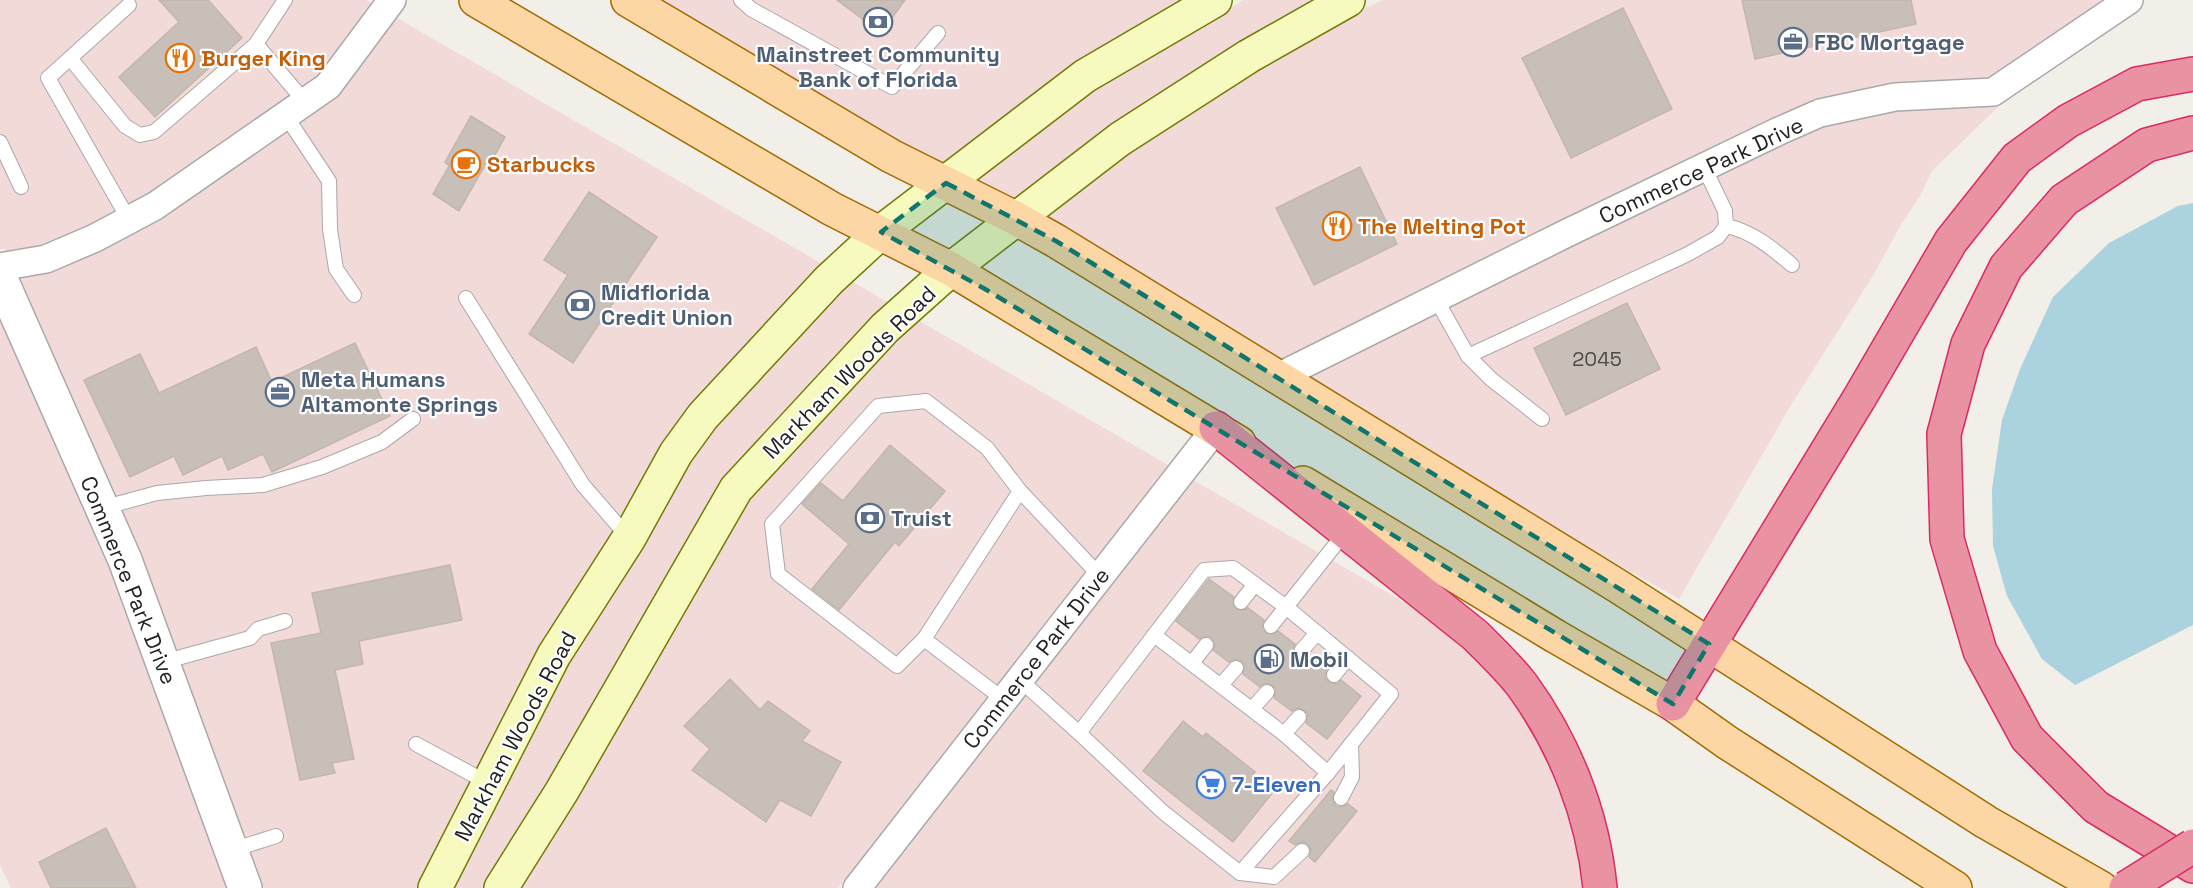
<svg xmlns="http://www.w3.org/2000/svg" width="2193" height="888" font-family="'Space Grotesk',sans-serif">
	<rect width="100%" height="100%" fill="#f2efe9"/>
	<g fill="#f2dad9">
		<polygon points="0,0 367,0 372,3 317,76 147,194 89,226 43,245 6,252 5,248 0,250"/>
		<polygon points="658,0 1188,0 945,166 900,143"/>
		<polygon points="1244,0 1318,0 1017,201 973,179 1093,87"/>
		<polygon points="1383,0 2105,0 1989,78 1893,83 1815,100 1773,118 1557,223 1280,360 1043,217 1129,150 1257,68 1342,18"/>
		<polygon points="397,18 824,265 616,532 540,649 419,888 262,888 140,554 18,278 52,272 102,250 163,217 269,145 340,93"/>
		<polygon points="2002,103 1932,171 1920,196 1902,223 1874,274 1791,405 1679,599 1533,516 1308,378 1569,248 1784,143 1824,127 1896,110 1948,109 1993,106"/>
		<polygon points="849,280 891,304 875,319 549,785 484,888 452,888 568,660 689,460 715,424"/>
		<polygon points="0,316 110,566 229,888 11,888 0,865"/>
		<polygon points="916,319 1168,465 838,888 519,888 748,496 896,338"/>
		<polygon points="1193,480 1430,617 1464,646 1489,671 1509,694 1545,754 1572,818 1579,846 1584,888 875,888"/>
	</g>
	<polygon fill="#aad3df" points="2193,203 2193,625 2075,685 2042,659 2007,596 1993,546 1992,489 2002,420 2020,369 2053,297 2109,243 2178,206"/>
	<g fill="#c7bfb8" stroke="#c4b6ab" stroke-width="1.5">
		<polygon points="159,0 208,0 242,38 155,117 119,77 179,22"/>
		<polygon points="837,0 905,0 881,33"/>
		<polygon points="1742,0 1911,0 1916,24 1755,59"/>
		<polygon points="1623,8 1672,109 1571,158 1522,58"/>
		<polygon points="471,116 505,137 491,162 488,160 459,211 433,194 449,166 445,162"/>
		<polygon points="1360,167 1397,244 1314,285 1276,208"/>
		<polygon points="589,192 657,237 573,363 529,334 568,275 544,260"/>
		<polygon points="1627,303 1660,369 1566,415 1534,348"/>
		<polygon points="355,343 390,416 272,472 263,454 228,470 222,456 183,475 174,456 130,477 84,380 140,354 159,393 256,347 272,382"/>
		<polygon points="890,445 945,491 899,546 895,542 839,610 812,589 849,544 802,504 821,483 843,501"/>
		<polygon points="450,565 462,620 359,641 363,664 335,670 354,759 332,763 335,773 300,780 271,643 321,633 312,593"/>
		<polygon points="1209,579 1234,597 1233,605 1236,609 1244,610 1248,608 1264,620 1262,629 1266,633 1274,634 1278,631 1295,644 1293,652 1297,657 1304,659 1309,656 1327,669 1325,678 1329,682 1337,684 1341,680 1361,696 1327,739 1306,723 1308,715 1304,710 1297,708 1292,711 1274,698 1276,690 1272,685 1265,683 1260,687 1243,674 1245,666 1241,661 1234,659 1229,662 1213,650 1215,646 1212,638 1207,636 1199,639 1176,621"/>
		<polygon points="730,679 760,710 768,701 810,731 802,741 841,762 811,816 780,800 766,822 692,770 710,749 684,726"/>
		<polygon points="1183,721 1203,737 1206,733 1255,772 1252,776 1273,792 1233,842 1143,771"/>
		<polygon points="1331,790 1334,792 1332,799 1336,806 1342,807 1348,804 1357,811 1315,862 1309,857 1311,850 1308,844 1301,842 1295,845 1289,841"/>
		<polygon points="106,828 136,888 51,888 39,862"/>
	</g>
	<g fill="none" stroke-linecap="round" stroke-linejoin="round">
		<g stroke="#a9a9a9" stroke-width="16">
			<g id="service">
				<polyline points="741,0 751,9 892,87 938,33"/>
				<polyline points="129,5 48,78 129,220"/>
				<polyline points="256,44 305,102"/>
				<polyline points="70,58 125,126 140,135 154,132 256,44 285,0"/>
				<polyline points="286,116 329,181 330,229 336,269 354,295"/>
				<polyline points="0,142 21,187"/>
				<path d="M1704 167 1725 211 1726 226C1752 231 1773 249 1792 265"/>
				<polyline points="466,298 583,485 628,537"/>
				<polyline points="1436,299 1468,356 1491,379 1542,419"/>
				<polyline points="1468,356 1686,255 1718,237 1726,226"/>
				<polyline points="1020,491 924,639 897,666 778,574 772,524 878,406 926,401 987,448 1020,491 1100,576"/>
				<polyline points="102,508 157,493 206,488 263,485 322,467 382,442 413,419"/>
				<polyline points="1241,602 1255,584"/>
				<polyline points="1154,635 1284,734 1328,773"/>
				<polyline points="924,639 1003,699"/>
				<polyline points="1302,650 1317,633"/>
				<polyline points="163,662 250,638 258,629 285,621"/>
				<polyline points="1192,663 1206,645"/>
				<polyline points="1334,675 1348,658"/>
				<polyline points="1019,679 1079,733 1204,570 1233,568 1286,607 1347,530"/>
				<polyline points="1221,685 1236,668"/>
				<polyline points="1252,709 1267,692"/>
				<polyline points="1079,733 1163,812 1240,873 1328,773 1391,694 1286,607 1271,626"/>
				<polyline points="1284,734 1299,717"/>
				<polyline points="416,744 488,783"/>
				<polyline points="1341,798 1352,777 1351,744"/>
				<polyline points="232,850 276,836"/>
				<polyline points="1240,873 1274,877 1302,851"/>
			</g>
		</g>
		<g stroke="#a9a9a9" stroke-width="30">
			<g id="minor">
				<polyline points="0,267 46,259 95,238 155,206 328,86 392,0"/>
				<polyline points="1278,377 1563,235 1779,131 1820,113 1895,97 1993,92 2129,0"/>
				<polyline points="857,888 1216,428"/>
			</g>
		</g>
		<g stroke="#a9a9a9" stroke-width="36">
			<polyline id="tertiary" points="0,277 125,560 245,888"/>
		</g>
		<g stroke="#707d05" stroke-width="36">
			<g id="secondary">
				<polyline points="435,888 554,655 629,538 676,453 703,416 829,280 881,232 1085,76 1215,0"/>
				<polyline points="501,888 562,791 736,489 885,328 951,269 1120,139 1249,56 1348,0"/>
			</g>
		</g>
		<g stroke="#a06b00" stroke-width="36">
			<g id="primary">
				<polyline points="476,0 832,209 951,269 1239,443"/>
				<polyline points="628,0 891,156 1017,219 1056,241 1616,585 1986,822 2101,888"/>
				<polyline points="1303,483 1555,636 1673,704 1728,743 1955,888"/>
			</g>
		</g>
		<g stroke="#dc2a67" stroke-width="36">
			<g id="motorway">
				<polyline points="2193,133 2147,145 2064,200 2006,267 1968,344 1944,434 1947,539 1980,651 2027,738 2096,807 2193,866"/>
				<path d="M1216 428 1475 635C1491 651 1508 667 1522 685 1565 744 1593 815 1600 888"/>
				<polyline points="1673,704 1860,397 1951,241 2017,158 2068,121 2137,84 2193,74"/>
			</g>
		</g>
		<use href="#service" stroke="#fff" stroke-width="14"/>
		<use href="#minor" stroke="#fff" stroke-width="27"/>
		<use href="#tertiary" stroke="#fff" stroke-width="33"/>
		<use href="#secondary" stroke="#f7fabf" stroke-width="33"/>
		<use href="#primary" stroke="#fcd6a4" stroke-width="33"/>
		<use href="#motorway" stroke="#e892a2" stroke-width="33"/>
		<g stroke="#dc2a67" stroke-width="36" stroke-linecap="butt">
			<polyline id="motorway-bridge" points="2126,888 2193,846"/>
		</g>
		<use href="#motorway-bridge" stroke="#e892a2" stroke-width="33"/>
	</g>
	<path fill="#0f766e" fill-opacity="0.2" stroke="#0f766e" stroke-width="4.5" stroke-dasharray="12 8" stroke-linejoin="round" d="M946 183 1056 241 1709 644 1673 704 985 289 881 232Z"/>
	<defs>
		<g id="bank-ring" transform="scale(1.5)"><circle r="9.5" fill="#fff" stroke="#5c6f8a" stroke-width="1.5"/><path d="M-6-4H6V4H-6ZM0-2.3a2.3 2.3 0 1 0 0 4.6a2.3 2.3 0 1 0 0-4.6Z" fill="#5c6f8a"/></g>
		<g id="office-ring" transform="scale(1.5)"><circle r="9.5" fill="#fff" stroke="#5c6f8a" stroke-width="1.5"/><path d="M-6-3h4V-5.5h4V-3h4V5H-6ZM-1-4.5V-3h2v-1.5ZM-6 0V1H6V0Z" fill="#5c6f8a"/></g>
		<g id="restaurant-ring" transform="scale(1.5)"><circle r="9.5" fill="#fff" stroke="#e8710a" stroke-width="1.5"/><path d="M-5-6h1v4h1v-4h1v4h1v-4h1v5L-1.5 .5V6h-2V.5L-5-1ZM5-6V6H3V1.5H1.5Q1.5-4 5-6Z" fill="#e8710a"/></g>
		<g id="cafe-ring" transform="scale(1.5)"><circle r="9.5" fill="#fff" stroke="#e8710a" stroke-width="1.5"/><path d="M-5.5-4.5H6V0H3Q3 3.5 0 3.5H-2.5Q-5.5 3.5-5.5 0ZM3-3.2v2h1.7v-2ZM-6 4.5H4V6H-6Z" fill="#e8710a"/></g>
		<g id="fuel-ring" transform="scale(1.5)"><circle r="9.5" fill="#fff" stroke="#5c6f8a" stroke-width="1.5"/><path d="M-5.5-6h7V0h2V4h1.3V-2.5L3-4.5l.8-.8L6-3V5H2.5V1h-1V6h-7ZM-4.2-4.7v3.2H.2V-4.7Z" fill="#5c6f8a"/></g>
		<g id="supermarket-ring" transform="scale(1.5)"><circle r="9.5" fill="#fff" stroke="#3f7fe0" stroke-width="1.5"/><path d="M-6-5.5h2.5l.6 2H6L4.5 2H-2.5L-4.4-4H-6ZM-1.5 3.2a1.3 1.3 0 1 0 .1 0ZM3 3.2a1.3 1.3 0 1 0 .1 0Z" fill="#3f7fe0"/></g>
	</defs>
	<g fill-rule="evenodd">
		<use href="#bank-ring" x="878" y="22"/>
		<use href="#office-ring" x="1793" y="42"/>
		<use href="#restaurant-ring" x="180" y="58"/>
		<use href="#cafe-ring" x="466" y="164"/>
		<use href="#restaurant-ring" x="1337" y="226"/>
		<use href="#bank-ring" x="580" y="305"/>
		<use href="#office-ring" x="280" y="392"/>
		<use href="#bank-ring" x="870" y="518"/>
		<use href="#fuel-ring" x="1269" y="659"/>
		<use href="#supermarket-ring" x="1211" y="784"/>
	</g>
	<g text-anchor="middle" dominant-baseline="central" stroke-width="4.5" stroke-linejoin="round" paint-order="stroke">
		<g font-size="20" fill="#4b4948">
			<text x="1597" y="359">2045</text>
		</g>
		<g font-size="22" font-weight="bold" fill="#4e5e75" stroke="#fff" text-anchor="start">
			<text x="1814" y="42">FBC Mortgage</text>
			<text x="878" y="54" text-anchor="middle">Mainstreet Community<tspan x="878" dy="25">Bank of Florida</tspan></text>
			<text x="601" y="292">Midflorida<tspan x="601" dy="25">Credit Union</tspan></text>
			<text x="301" y="379">Meta Humans<tspan x="301" dy="25">Altamonte Springs</tspan></text>
			<text x="891" y="518">Truist</text>
			<text x="1290" y="659">Mobil</text>
		</g>
		<g font-size="22" font-weight="bold" fill="#c56008" stroke="#fff" text-anchor="start">
			<text x="201" y="58">Burger King</text>
			<text x="487" y="164">Starbucks</text>
			<text x="1358" y="226">The Melting Pot</text>
		</g>
		<g font-size="22" fill="#222" stroke="#fff">
			<text transform="translate(1701 170) rotate(-25)">Commerce Park Drive</text>
			<text transform="translate(849 372) rotate(-45)">Markham Woods Road</text>
			<text transform="translate(129 580) rotate(68)">Commerce Park Drive</text>
			<text transform="translate(1036 658) rotate(-52)">Commerce Park Drive</text>
			<text transform="translate(515 736) rotate(-62)">Markham Woods Road</text>
		</g>
		<g font-size="22" font-weight="bold" fill="#366cbe" stroke="#fff" text-anchor="start">
			<text x="1232" y="784">7-Eleven</text>
		</g>
	</g>
</svg>
